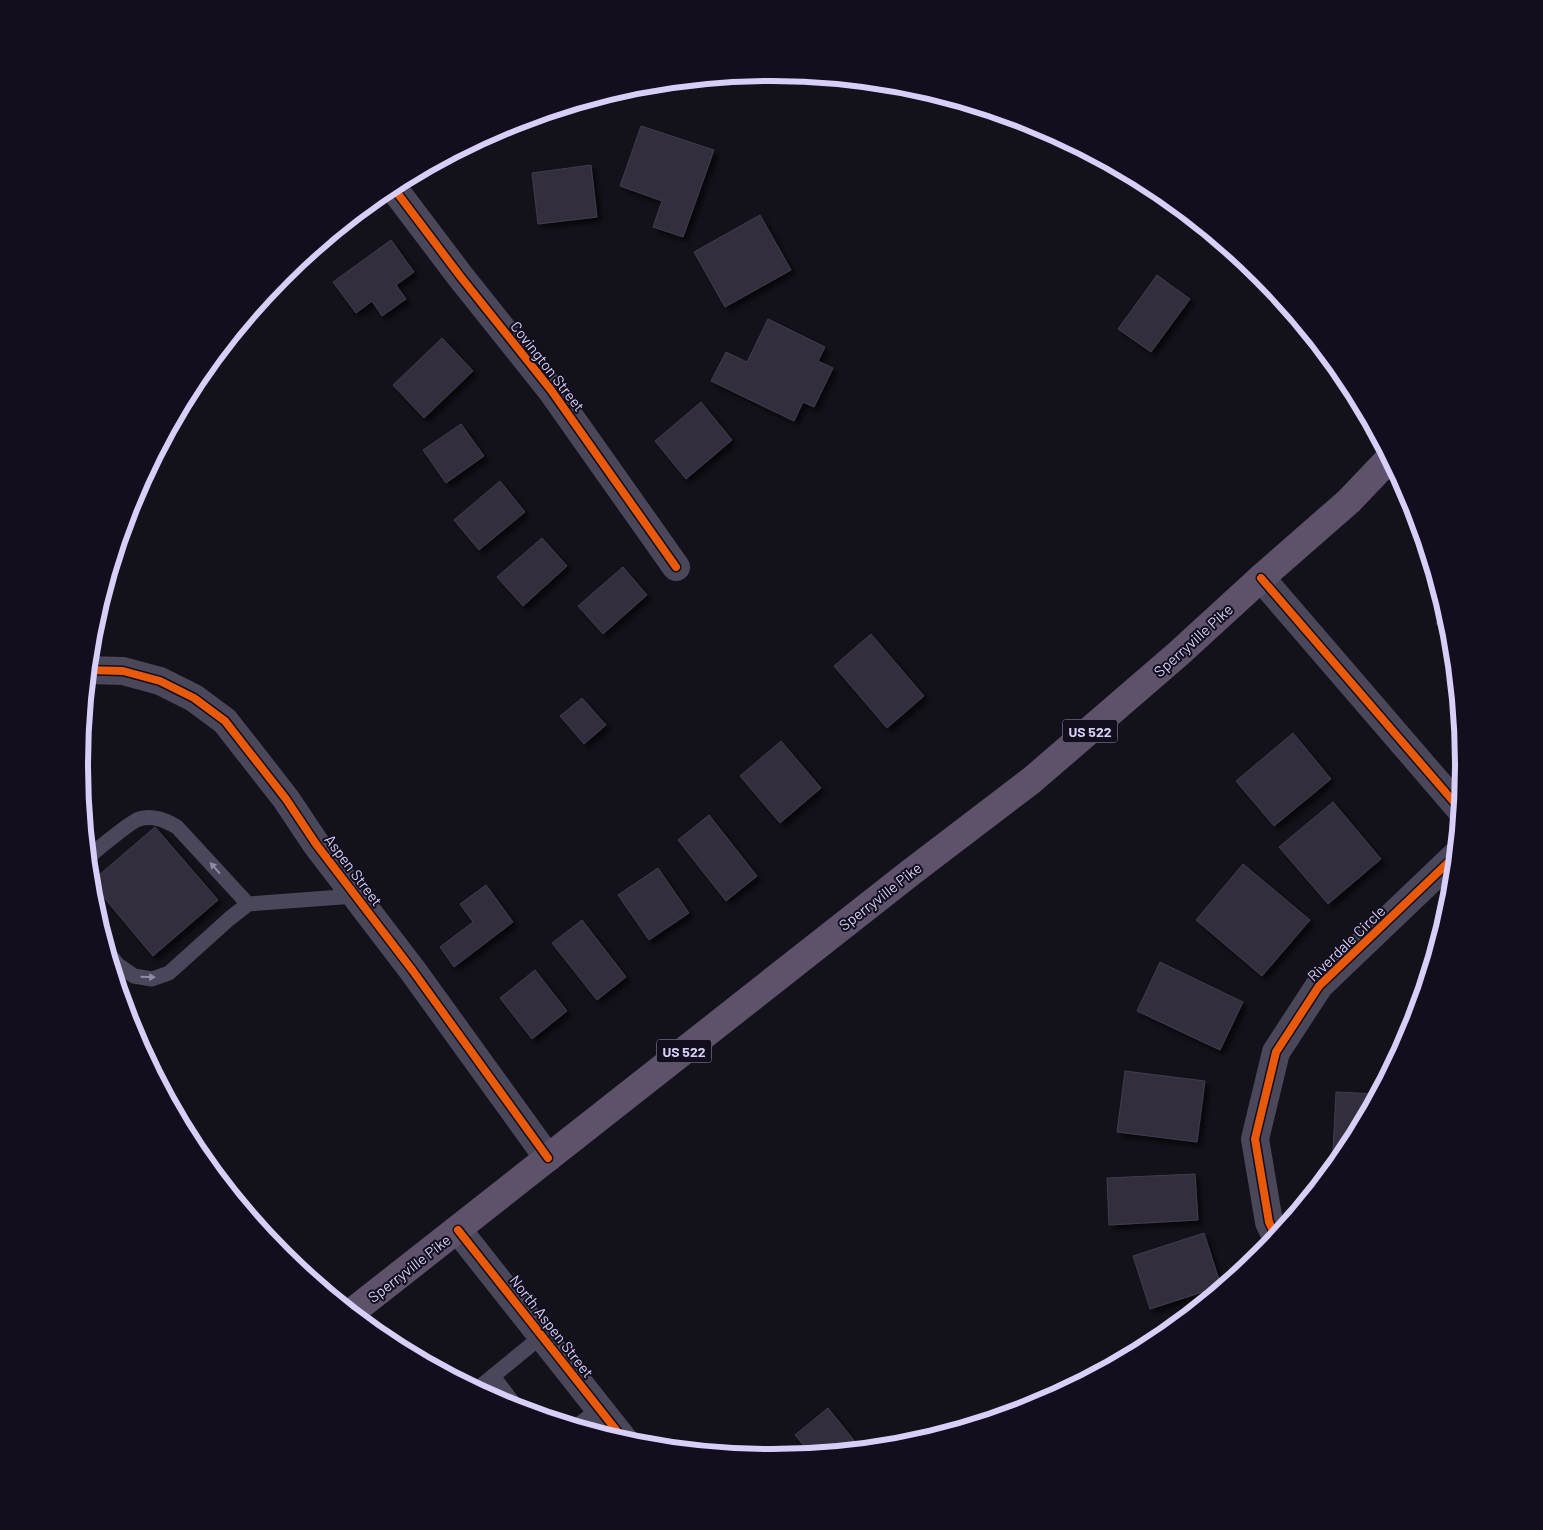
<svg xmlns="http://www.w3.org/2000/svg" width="1543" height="1530" font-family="Barlow,sans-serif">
	<defs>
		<filter id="shadow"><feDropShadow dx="4.5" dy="4.5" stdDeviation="2.5" flood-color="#0009"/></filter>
	</defs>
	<rect width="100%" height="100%" fill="#13121a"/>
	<g fill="#322f3c" stroke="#413c4d" filter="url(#shadow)">
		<polygon points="641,126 714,150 683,237 653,227 662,201 620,186"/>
		<polygon points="591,165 597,217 538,224 532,173"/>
		<polygon points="760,215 791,270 725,307 694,252"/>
		<polygon points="391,240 414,272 396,285 406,299 382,316 372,301 356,313 333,282"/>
		<polygon points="1157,275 1190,299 1151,352 1118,329"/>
		<polygon points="1281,299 1301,323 1276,305"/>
		<polygon points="768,319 825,347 818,361 833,368 814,407 803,402 794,421 711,381 726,352 747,362"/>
		<polygon points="442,338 473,371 424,418 393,385"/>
		<polygon points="701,402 732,440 686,479 655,441"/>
		<polygon points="461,424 484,456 446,483 423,450"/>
		<polygon points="500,481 525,512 479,550 454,520"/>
		<polygon points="542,538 567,566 523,606 497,577"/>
		<polygon points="623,567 647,595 603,634 578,606"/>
		<polygon points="1446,615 1451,630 1452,644 1436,623"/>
		<polygon points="871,634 924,696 887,728 834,666"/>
		<polygon points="582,698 606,725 584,744 560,716"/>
		<polygon points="1293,733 1331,779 1274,826 1236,781"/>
		<polygon points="781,741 821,788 780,823 740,776"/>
		<polygon points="1333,802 1381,859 1328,904 1279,847"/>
		<polygon points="709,815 757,876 726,901 678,840"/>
		<polygon points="155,827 218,900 153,956 91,882"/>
		<polygon points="1243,864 1310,920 1262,976 1196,920"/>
		<polygon points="658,868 689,913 649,940 618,895"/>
		<polygon points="486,885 513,922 454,967 440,947 473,922 460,904"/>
		<polygon points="582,920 626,977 597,1000 552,943"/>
		<polygon points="1160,962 1243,1002 1220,1050 1137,1011"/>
		<polygon points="535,970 567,1011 532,1039 500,998"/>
		<polygon points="1125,1071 1205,1081 1197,1142 1117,1132"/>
		<polygon points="1336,1092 1377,1094 1345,1153 1333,1152"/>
		<polygon points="1195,1174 1198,1220 1109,1225 1107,1178"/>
		<polygon points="1204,1233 1221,1286 1150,1309 1133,1256"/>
		<polygon points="828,1408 861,1449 811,1454 795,1435"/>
	</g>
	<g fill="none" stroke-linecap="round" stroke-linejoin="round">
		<g stroke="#494759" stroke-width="15">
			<path d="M88 857C97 850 131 821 139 819 153 815 165 820 177 827L248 904"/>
			<polyline points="109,954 118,965 134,976 152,979 169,973 229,919 248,904 355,896"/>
			<polyline points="477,1389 493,1376"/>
			<polyline points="517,1408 493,1376 542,1336"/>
			<polyline points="577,1426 599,1409"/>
		</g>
		<g stroke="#494759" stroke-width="28">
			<polyline points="392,186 460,276 551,390 676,567"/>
			<polyline points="1261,578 1460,809"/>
			<polyline points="88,670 123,671 160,681 194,698 225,721 286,799 316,844 413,971 548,1158"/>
			<polyline points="458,1230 624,1440"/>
			<polyline points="1276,1237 1269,1222 1255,1139 1276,1052 1319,986 1455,856"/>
		</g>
		<polyline stroke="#5d526a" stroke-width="28" points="352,1312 910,873 1032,780 1178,654 1261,578 1349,501 1389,459"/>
		<g stroke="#120e1d" stroke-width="11">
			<g id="cycleway">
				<polyline points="392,186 460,276 551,390 676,567"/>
				<polyline points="1261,578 1460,809"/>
				<polyline points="88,670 123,671 160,681 194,698 225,721 286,799 316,844 413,971 548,1158"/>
				<polyline points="458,1230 624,1440"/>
				<polyline points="1276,1237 1269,1222 1255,1139 1276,1052 1319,986 1455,856"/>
			</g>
		</g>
		<use href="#cycleway" stroke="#e8590c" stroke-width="8"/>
	</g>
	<defs><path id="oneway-solid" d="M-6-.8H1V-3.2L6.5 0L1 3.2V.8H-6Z" transform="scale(1.25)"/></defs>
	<g fill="#908ba9">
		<use href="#oneway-solid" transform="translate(215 868) rotate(-132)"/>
		<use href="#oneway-solid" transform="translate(148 977) rotate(1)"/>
	</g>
	<g text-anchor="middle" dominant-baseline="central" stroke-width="4" stroke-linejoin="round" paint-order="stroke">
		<g fill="#120e1d" stroke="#9d95b7" stroke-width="1">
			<rect x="1062.5" y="719.5" width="55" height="23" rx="4"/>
			<rect x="656.5" y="1039.5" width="55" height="23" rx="4"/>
		</g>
		<g font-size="14" font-weight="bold" fill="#d8cff9">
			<text x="1090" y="731">US 522</text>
			<text x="684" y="1051">US 522</text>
		</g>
		<g font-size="15" fill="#d8cff9" stroke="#120e1d">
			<text transform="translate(548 366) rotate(52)">Covington Street</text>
			<text transform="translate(1193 640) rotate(-42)">Sperryville Pike</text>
			<text transform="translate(354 870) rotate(53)">Aspen Street</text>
			<text transform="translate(880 896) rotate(-38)">Sperryville Pike</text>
			<text transform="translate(1346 943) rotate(-44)">Riverdale Circle</text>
			<text transform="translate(409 1268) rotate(-38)">Sperryville Pike</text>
			<text transform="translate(552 1326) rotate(52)">North Aspen Street</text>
		</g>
	</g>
	<path d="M0 0H1543V1530H0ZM771 81H772A683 683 0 0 1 1455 764V766A683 683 0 0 1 772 1449H771A683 683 0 0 1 88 766V764A683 683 0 0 1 771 81Z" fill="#120e1d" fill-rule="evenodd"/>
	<path fill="none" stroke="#d8cff9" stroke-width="6" d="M771 81H772A683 683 0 0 1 1455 764V766A683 683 0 0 1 772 1449H771A683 683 0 0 1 88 766V764A683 683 0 0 1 771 81Z"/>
</svg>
